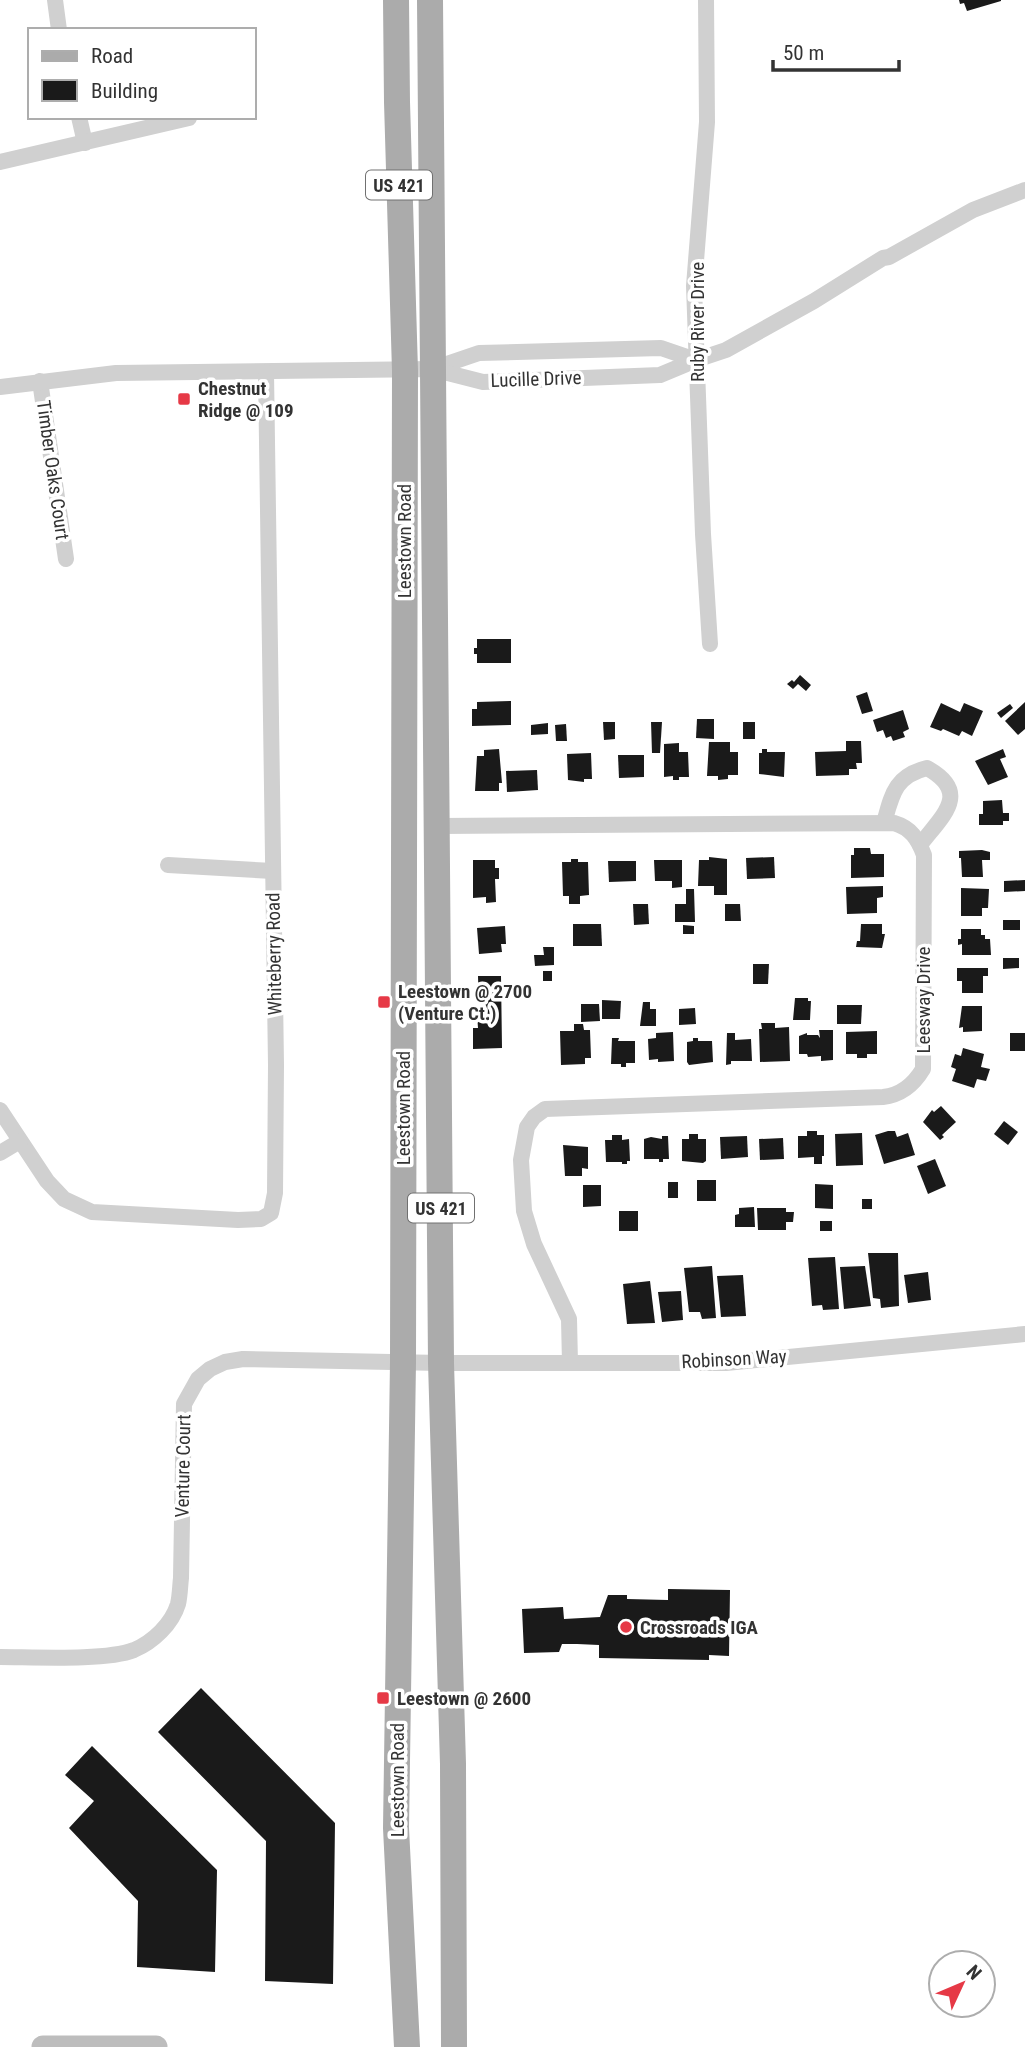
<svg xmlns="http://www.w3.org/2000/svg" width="1025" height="2047" font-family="'Roboto Condensed',sans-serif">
	<rect width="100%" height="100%" fill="#fff"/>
	<g fill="#1a1a1a">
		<polygon points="959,0 1001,0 1001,1 967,11 964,3 960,4"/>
		<polygon points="477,639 511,639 511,663 477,663 477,654 474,654 474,648 477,648"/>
		<polygon points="800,675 811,685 806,691 798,684 793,689 787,684 792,680 794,682"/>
		<polygon points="867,692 873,711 862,714 856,696"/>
		<polygon points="511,701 511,725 472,726 472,709 477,709 477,702"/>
		<polygon points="1025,702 1025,729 1018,735 1005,721"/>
		<polygon points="941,703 960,712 964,703 983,711 972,736 962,731 959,736 943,729 941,731 930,727"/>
		<polygon points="1010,704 1013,708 1001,718 997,713"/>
		<polygon points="903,710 909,729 903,732 905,737 893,741 891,736 886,738 883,730 877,732 873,720"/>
		<polygon points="697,719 714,719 714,739 696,738"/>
		<polygon points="603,722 615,722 615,739 604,740"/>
		<polygon points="651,722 662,722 660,753 652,753"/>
		<rect x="743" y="722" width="12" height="17"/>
		<polygon points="548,723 548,734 531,735 531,725"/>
		<polygon points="566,724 567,741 556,741 555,725"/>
		<polygon points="846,741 861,741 862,763 856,763 857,769 849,769 849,775 816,776 815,752 846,751"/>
		<polygon points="709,742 730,742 730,752 738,752 738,775 728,775 728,779 718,780 718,776 707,776"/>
		<polygon points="679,743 679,752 688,752 689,777 679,777 679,780 673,780 673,776 664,777 664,744"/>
		<polygon points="499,749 502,783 499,783 499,791 475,791 477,756 484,756 484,750"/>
		<polygon points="762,749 767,749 767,752 785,752 784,777 759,774 759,753 762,753"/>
		<polygon points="1003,749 1006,757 1000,759 1008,777 988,785 975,761"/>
		<polygon points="591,753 592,779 584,779 584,782 568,780 567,754"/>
		<polygon points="618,755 644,755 644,777 619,778"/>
		<polygon points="537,770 538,790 507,792 506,771"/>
		<polygon points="1002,800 1003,813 1009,813 1009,821 1003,821 1003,825 979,825 979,814 983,814 983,801"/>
		<polygon points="854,848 870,848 871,854 884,854 884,877 851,878 851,855 854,855"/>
		<polygon points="982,850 990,852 990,860 982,860 983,877 962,877 961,858 959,858 959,851"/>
		<polygon points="709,857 727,859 727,895 714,895 714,886 698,886 699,860 709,860"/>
		<polygon points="774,857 775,878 747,879 746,858"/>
		<polygon points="571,859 578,859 578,862 588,862 589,895 580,896 580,904 569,904 569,896 563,896 562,862 571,862"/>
		<polygon points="473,860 495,860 495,868 499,868 499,879 495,879 496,902 486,903 486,897 473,898"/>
		<polygon points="654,860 682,860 682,887 672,888 672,881 655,881"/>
		<polygon points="608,861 636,861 636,881 609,882"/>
		<polygon points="1025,880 1025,891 1004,892 1004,881"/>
		<polygon points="883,886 883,897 877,898 877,913 847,914 846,887"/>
		<polygon points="961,888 989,889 988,908 982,908 982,916 961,916"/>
		<polygon points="686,889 694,889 695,922 675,922 675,904 686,904"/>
		<polygon points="633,904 648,904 649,924 634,925"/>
		<polygon points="725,904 740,904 741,921 725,921"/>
		<rect x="1003" y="920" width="17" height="10"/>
		<polygon points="573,924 601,924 602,946 573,946"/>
		<polygon points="861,924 882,924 882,934 885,934 882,948 856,947 857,941 860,941"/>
		<polygon points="683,925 694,926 694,934 683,934"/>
		<polygon points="505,926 506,944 501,944 502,952 479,954 477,928"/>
		<polygon points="961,929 981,929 981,935 985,935 985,939 990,939 991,955 962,955 962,944 958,945 958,939 961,939"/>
		<polygon points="543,947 554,947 554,965 535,966 534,955 544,955"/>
		<polygon points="1003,958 1019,958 1019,968 1003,969"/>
		<polygon points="753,964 769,964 768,984 753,984"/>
		<polygon points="957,968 988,968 988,976 983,976 983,993 962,993 962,981 957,981"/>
		<rect x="543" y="971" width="9" height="10"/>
		<polygon points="478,976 501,976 502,1048 473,1049 473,1028 478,1028 477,1014 479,1014"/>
		<polygon points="795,998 808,998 808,1001 811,1001 810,1020 793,1020"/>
		<polygon points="602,1000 621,1001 620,1019 602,1019"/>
		<polygon points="643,1002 650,1002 650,1009 656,1009 656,1026 640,1026"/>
		<polygon points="581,1004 599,1004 600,1021 581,1022"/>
		<polygon points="837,1005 862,1005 861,1024 837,1024"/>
		<polygon points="962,1006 982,1006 982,1031 963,1032 963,1027 959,1028"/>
		<polygon points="695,1008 696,1024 679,1025 679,1009"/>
		<polygon points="761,1023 775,1023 775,1028 789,1027 790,1061 760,1062 759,1029 762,1029"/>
		<polygon points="574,1024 583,1024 584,1030 590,1030 591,1058 585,1058 585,1064 561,1065 560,1031 574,1031"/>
		<polygon points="819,1030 833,1030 833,1060 821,1061 821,1056 808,1057 807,1054 799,1054 799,1036 807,1033 807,1035 818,1035 820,1038"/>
		<polygon points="877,1031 877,1054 867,1054 867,1058 857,1058 857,1054 846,1054 846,1032"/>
		<polygon points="673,1032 674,1061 658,1062 658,1059 649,1060 648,1039 656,1038 656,1033"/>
		<polygon points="727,1033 735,1033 735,1040 751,1039 752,1061 731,1061 731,1064 726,1065"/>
		<rect x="1010" y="1033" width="15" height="18"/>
		<polygon points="612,1038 619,1038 618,1041 635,1041 635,1063 626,1063 626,1067 621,1067 621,1064 611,1064"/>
		<polygon points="693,1038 698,1038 698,1041 712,1041 713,1062 689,1065 687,1062 687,1042 693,1041"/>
		<polygon points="963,1048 984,1054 981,1067 990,1069 986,1081 977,1079 974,1088 952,1081 956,1069 951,1067 955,1054 961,1056"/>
		<polygon points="941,1106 956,1122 942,1135 944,1137 940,1140 923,1122 932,1110 934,1112"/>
		<polygon points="1004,1121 1018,1132 1008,1145 994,1134"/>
		<polygon points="807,1131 817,1131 817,1135 824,1135 824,1156 822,1156 822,1164 814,1164 814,1157 798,1158 798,1136 807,1136"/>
		<polygon points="888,1131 895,1131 897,1137 908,1133 915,1155 884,1164 875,1135"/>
		<polygon points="862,1133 863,1165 836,1166 835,1134"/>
		<polygon points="689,1134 698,1134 698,1139 706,1139 706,1161 703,1163 682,1161 682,1139 689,1139"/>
		<polygon points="612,1135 622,1135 622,1140 629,1139 630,1161 627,1161 627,1164 622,1164 622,1162 606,1162 605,1140 612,1140"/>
		<polygon points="662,1136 668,1136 669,1159 663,1159 663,1162 659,1162 659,1159 644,1159 644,1139 651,1137 662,1139"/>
		<polygon points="747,1136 748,1157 721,1159 720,1137"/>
		<polygon points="783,1138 784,1159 760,1160 759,1139"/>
		<polygon points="563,1145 588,1147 588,1169 582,1168 582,1176 565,1176"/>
		<polygon points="935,1159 946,1186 928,1194 917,1166"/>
		<rect x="697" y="1180" width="19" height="21"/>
		<rect x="668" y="1182" width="10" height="16"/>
		<polygon points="815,1184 833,1185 833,1209 815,1208"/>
		<polygon points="583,1185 601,1185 601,1206 583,1207"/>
		<rect x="862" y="1199" width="10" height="10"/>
		<polygon points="754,1207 755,1227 735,1227 735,1215 739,1214 739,1208"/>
		<polygon points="757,1208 786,1208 786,1212 794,1212 793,1222 786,1222 786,1230 758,1230"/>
		<rect x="619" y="1211" width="19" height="20"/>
		<rect x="820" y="1221" width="12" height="10"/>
		<polygon points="868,1253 898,1253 899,1306 881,1308 880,1299 873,1298"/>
		<polygon points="835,1257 839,1309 823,1310 822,1305 812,1306 808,1258"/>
		<polygon points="712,1266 716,1318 702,1319 700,1312 689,1312 684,1268"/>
		<polygon points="865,1266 871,1306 844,1309 840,1267"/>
		<polygon points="928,1272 931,1300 908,1303 904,1275"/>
		<polygon points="743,1275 746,1316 721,1317 717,1276"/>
		<polygon points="650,1281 655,1323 627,1324 623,1284"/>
		<polygon points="681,1291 683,1320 662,1322 658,1292"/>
		<polygon points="668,1589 730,1590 729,1656 709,1655 709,1660 599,1658 599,1645 577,1644 562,1644 559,1652 524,1653 522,1609 563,1607 564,1619 600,1617 608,1595 627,1595 627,1599 668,1600"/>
		<polygon points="201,1688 335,1823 333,1984 265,1981 266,1841 158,1732"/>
		<polygon points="92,1746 217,1870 215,1972 137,1967 138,1901 69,1828 94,1801 65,1775"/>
	</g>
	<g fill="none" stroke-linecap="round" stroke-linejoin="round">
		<g stroke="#d0d0d0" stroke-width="16">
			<polyline points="55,0 59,30"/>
			<polyline points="706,0 707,122 694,286 703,534 710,644"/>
			<polyline points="79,117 85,143"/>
			<polyline points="0,162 189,118"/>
			<polyline points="432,369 479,353 661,348 696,360"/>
			<polyline points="40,381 66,559"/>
			<polyline points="0,387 116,373 432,369 483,382 660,375 696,360 726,350 814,301 883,258 889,257 973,210 1025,190"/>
			<path d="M884 823C892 794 895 776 927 768 972 793 942 816 920 845"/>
			<path d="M439 826 894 823C911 828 918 839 924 855L923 1069C914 1084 902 1095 883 1097L545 1109 534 1117 527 1127 521 1160 524 1211 534 1244 569 1319 570 1363"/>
			<polyline points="168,865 273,871"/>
			<polyline points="0,1110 47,1181 64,1199 92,1212 238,1220 261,1219 271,1213 275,1193 276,1065 266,372"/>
			<polyline points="0,1153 20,1141"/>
			<path d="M0 1657C33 1657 106 1661 134 1650 153 1642 172 1624 178 1604 180 1596 180 1586 181 1578L184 1404 198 1379 210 1369 225 1362 243 1359 441 1363H726L1025 1334"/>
		</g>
		<polyline stroke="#bdbdbd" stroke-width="23" points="43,2047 156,2047"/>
		<g stroke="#ababab" stroke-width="26">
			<polyline points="396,0 397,102 405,371 403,1362 396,1828 407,2047"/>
			<polyline points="430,0 441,1363 453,1764 454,2047"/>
		</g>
	</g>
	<g fill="#e63946" stroke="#fff" stroke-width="2.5">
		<rect x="177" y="392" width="14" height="14" rx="3.5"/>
		<rect x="377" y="995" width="14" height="14" rx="3.5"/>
		<circle cx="626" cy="1627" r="7"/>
		<rect x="376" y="1691" width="14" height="14" rx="3.5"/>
	</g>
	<g text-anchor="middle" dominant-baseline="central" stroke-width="7" stroke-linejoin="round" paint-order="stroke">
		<g fill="#fff" stroke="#707070" stroke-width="2">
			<rect x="366" y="170.5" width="66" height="29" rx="5"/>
			<rect x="408" y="1193.5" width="66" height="29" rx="5"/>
		</g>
		<g font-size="18" font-weight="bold" fill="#333">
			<text x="399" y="185">US 421</text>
			<text x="441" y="1208">US 421</text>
		</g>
		<g font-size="19" fill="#333" stroke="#fff">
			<text transform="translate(697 322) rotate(-90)">Ruby River Drive</text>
			<text transform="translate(536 379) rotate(-2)">Lucille Drive</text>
			<text transform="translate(53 470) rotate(82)">Timber Oaks Court</text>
			<text transform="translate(404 541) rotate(-90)">Leestown Road</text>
			<text transform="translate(274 954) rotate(-91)">Whiteberry Road</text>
			<text transform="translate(923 1000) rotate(-90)">Leesway Drive</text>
			<text transform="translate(403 1108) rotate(-90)">Leestown Road</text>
			<text transform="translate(734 1359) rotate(-3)">Robinson Way</text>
			<text transform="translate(183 1466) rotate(-89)">Venture Court</text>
			<text transform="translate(397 1780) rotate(-90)">Leestown Road</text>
		</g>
		<g font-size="19" font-weight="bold" fill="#333" stroke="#fff" text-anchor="start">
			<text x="198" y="388">Chestnut<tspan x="198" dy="22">Ridge @ 109</tspan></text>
			<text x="398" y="991">Leestown @ 2700<tspan x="398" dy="22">(Venture Ct.)</tspan></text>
			<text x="640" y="1627">Crossroads IGA</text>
			<text x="397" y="1698">Leestown @ 2600</text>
		</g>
	</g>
	<rect x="28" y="28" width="228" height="91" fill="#ffffff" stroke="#adadad" stroke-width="2"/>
	<rect x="42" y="51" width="35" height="10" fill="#ababab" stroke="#adadad" stroke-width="2"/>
	<text x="91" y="63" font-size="21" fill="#333333">Road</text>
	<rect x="42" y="80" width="35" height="21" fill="#1a1a1a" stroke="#adadad" stroke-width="2"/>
	<text x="91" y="98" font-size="21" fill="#333333">Building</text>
	<g transform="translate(962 1984) rotate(46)"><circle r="33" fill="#ffffff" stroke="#adadad" stroke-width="2"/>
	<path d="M0-5L12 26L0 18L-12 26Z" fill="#e63946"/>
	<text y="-10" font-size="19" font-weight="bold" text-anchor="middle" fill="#333333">N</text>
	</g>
	<path d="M773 60v10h126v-10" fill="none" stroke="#333333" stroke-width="3.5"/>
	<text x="783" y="60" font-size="21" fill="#333333" stroke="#ffffff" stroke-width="5" paint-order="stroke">50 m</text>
</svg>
